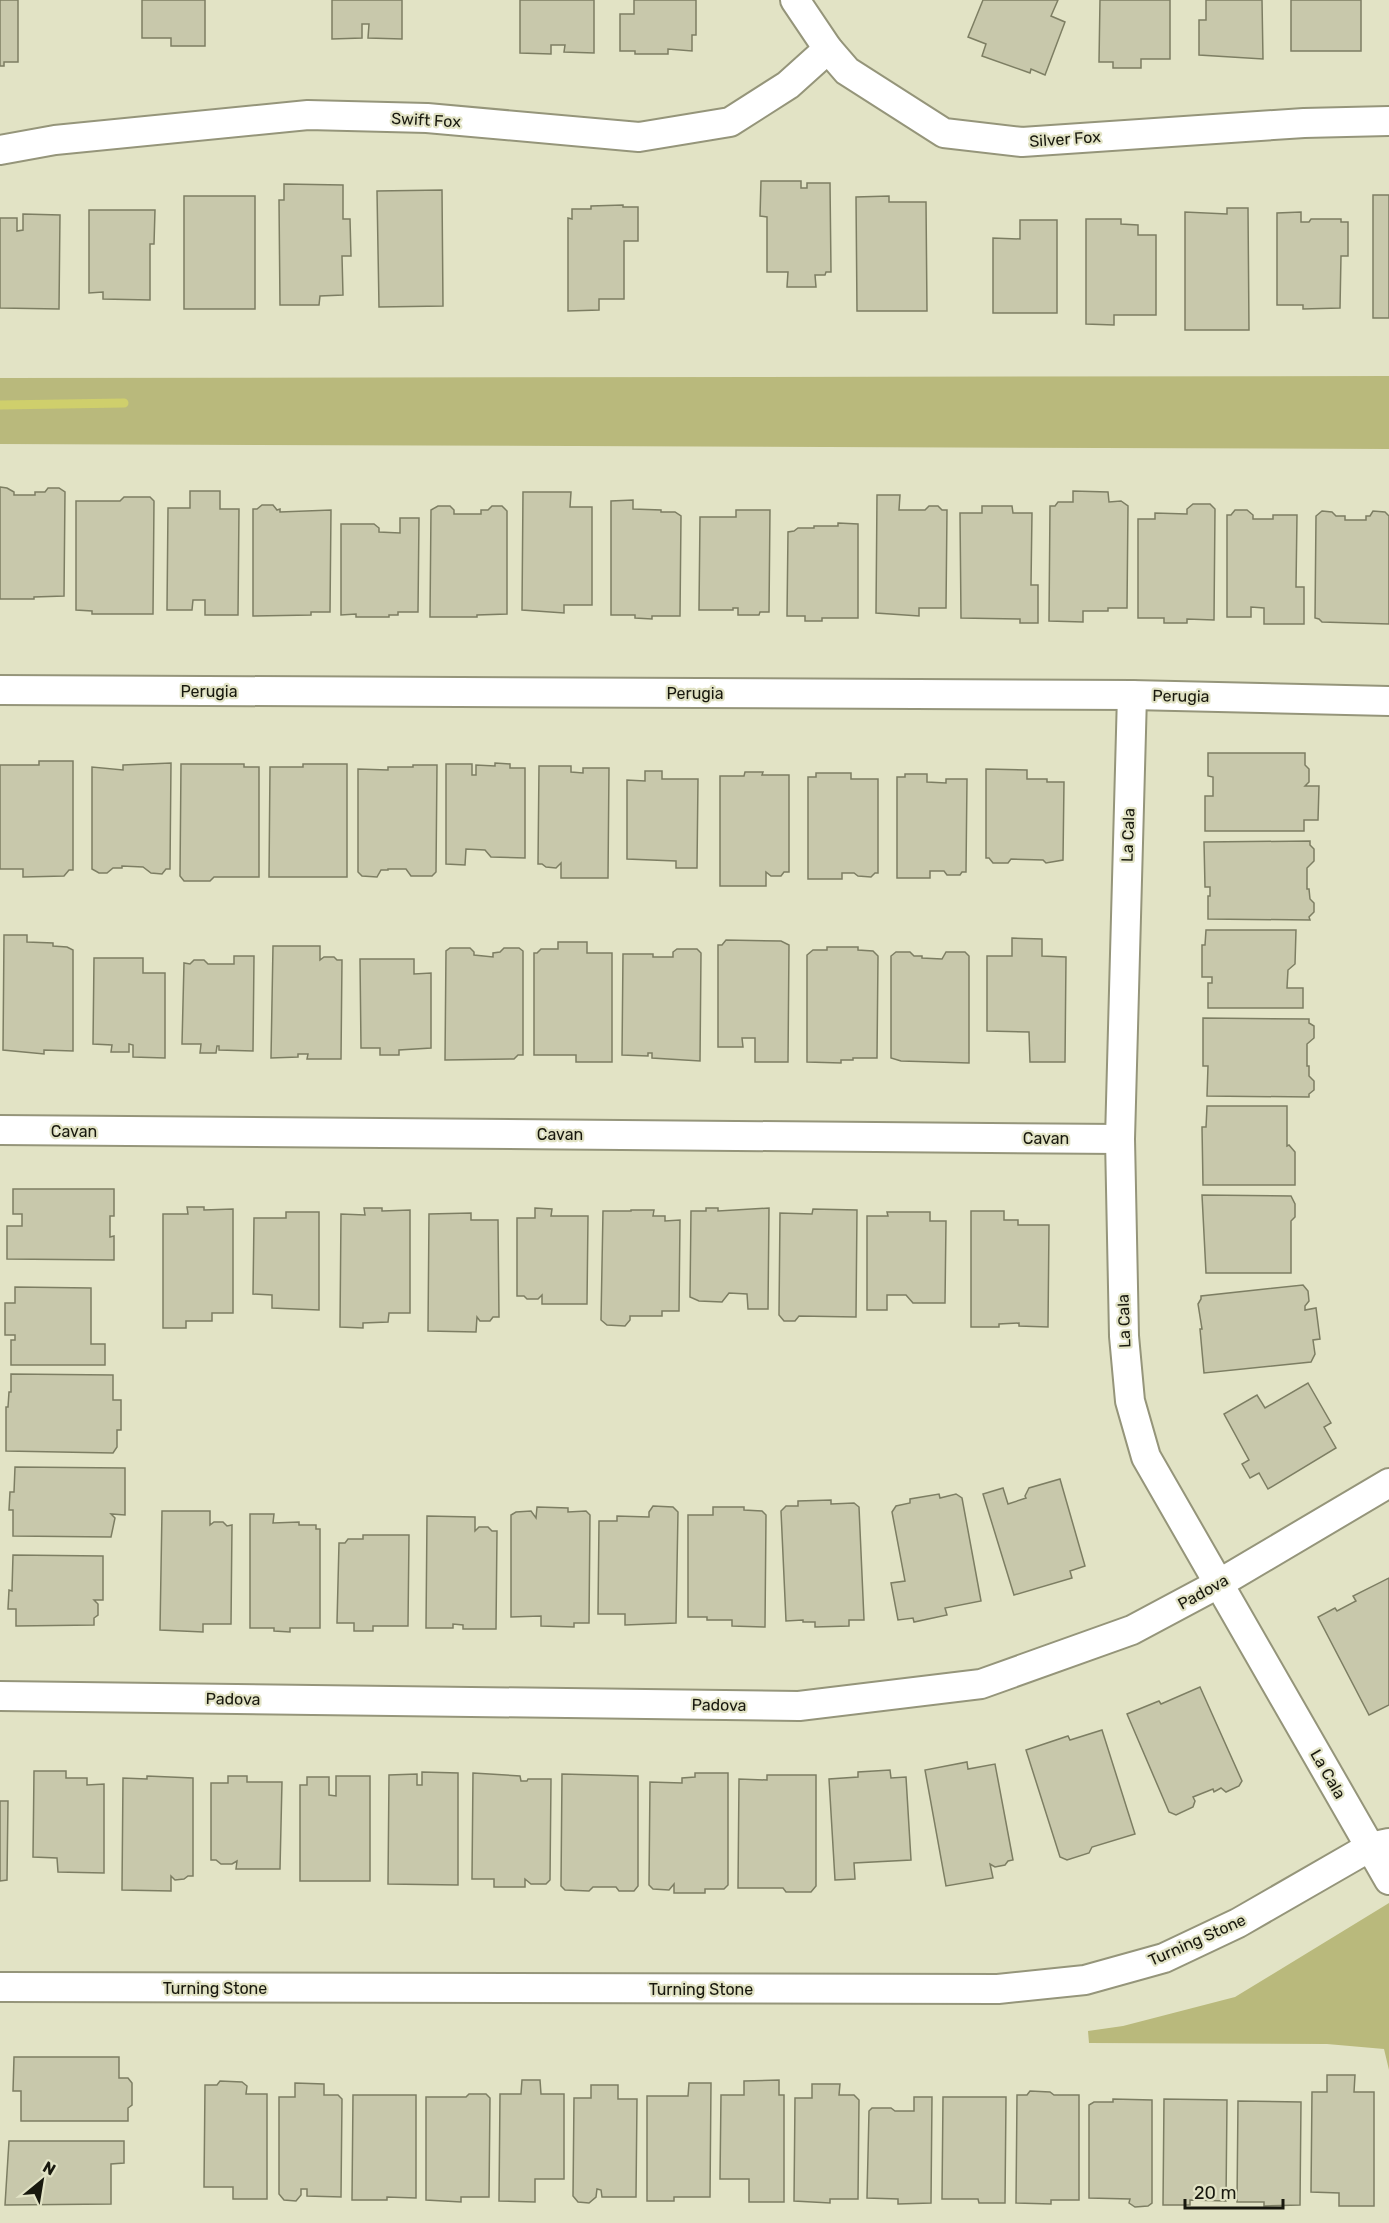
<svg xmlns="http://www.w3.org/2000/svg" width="1389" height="2223" font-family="Rubik,sans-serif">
	<rect width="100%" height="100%" fill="#e2e3c5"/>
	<g fill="#b9b97c">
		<polygon points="1389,376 1389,449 0,444 0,378"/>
		<polygon points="1389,1903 1389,2070 1384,2049 1327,2044 1089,2043 1088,2031 1123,2026 1235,1997"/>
	</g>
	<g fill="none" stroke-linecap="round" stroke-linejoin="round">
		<polyline stroke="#cfcf6c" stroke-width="9" points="0,405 124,403"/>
	</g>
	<g fill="#c8c8ab" stroke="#7d7e63" stroke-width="1.5">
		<polygon points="0,0 18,0 18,62 4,62 4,66 0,66"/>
		<polygon points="142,0 205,0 205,46 171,46 171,38 142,38"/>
		<polygon points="332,0 402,0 402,39 368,38 369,24 362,24 362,38 332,39"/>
		<polygon points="520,0 594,0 594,53 564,52 565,45 551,45 551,54 520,53"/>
		<polygon points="634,0 696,0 696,35 692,35 692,51 668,49 668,54 635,54 635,51 620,51 620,14 634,14"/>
		<polygon points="983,0 1058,0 1051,16 1065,22 1045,75 1031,69 1030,73 982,56 986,44 968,37"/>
		<polygon points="1100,0 1170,0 1170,59 1141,59 1141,68 1113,68 1113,62 1099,62"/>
		<polygon points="1206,0 1262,0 1263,59 1199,55 1199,20 1206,20"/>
		<rect x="1291" y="0" width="70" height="51"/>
		<polygon points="761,181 801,181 801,188 807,188 807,183 830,183 831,272 826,272 825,275 815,275 816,287 787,287 788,272 767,272 767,217 760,216"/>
		<polygon points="284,184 343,185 343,219 350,219 351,256 342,256 343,295 320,296 319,305 280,305 279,200 284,200"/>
		<polygon points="442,190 443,306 379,307 377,191"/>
		<rect x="1373" y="195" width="16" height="123"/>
		<rect x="184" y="196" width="71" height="113"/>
		<polygon points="889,196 889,202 926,202 927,311 857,311 856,197"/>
		<polygon points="623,205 623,207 638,207 638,241 624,241 624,299 599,299 599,310 568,311 568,218 572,219 572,209 591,209 591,206"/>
		<polygon points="1227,208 1248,208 1249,330 1185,330 1185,212 1227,214"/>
		<polygon points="89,210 155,210 154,244 150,244 150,300 103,299 103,292 89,293"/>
		<polygon points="1301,212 1301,222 1309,222 1311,219 1341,219 1341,222 1348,222 1348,256 1341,256 1340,308 1303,309 1303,305 1277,305 1277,213"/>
		<polygon points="23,214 60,215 59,309 0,308 0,218 17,218 17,231 23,230"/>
		<polygon points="1086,219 1121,219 1121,224 1138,225 1138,235 1156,235 1156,315 1114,315 1114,325 1086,324"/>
		<polygon points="1020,220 1057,220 1057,313 993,313 993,238 1020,239"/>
		<polygon points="0,487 7,488 14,492 14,495 35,495 35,492 45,492 48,488 59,488 65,492 64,596 34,597 34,599 0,599"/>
		<polygon points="190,491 220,491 220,509 239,509 238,615 205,615 205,600 193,600 192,610 167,610 168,508 190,508"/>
		<polygon points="1073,491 1108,492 1109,502 1121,501 1128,506 1127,608 1108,608 1108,611 1083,611 1083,622 1049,621 1050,506 1055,506 1058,502 1073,502"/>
		<polygon points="523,492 571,492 570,507 592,507 592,605 564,605 564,613 522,610"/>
		<polygon points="877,495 900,495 899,510 925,510 929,506 938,506 942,510 947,510 946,608 919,608 919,616 876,613"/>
		<polygon points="124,497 150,497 154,501 153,614 92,614 92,611 76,610 76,501 120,501"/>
		<polygon points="633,500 633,509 661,510 661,512 675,512 681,516 680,616 652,616 652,619 635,618 635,615 611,615 611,501"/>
		<polygon points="1193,504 1210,504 1215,509 1214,620 1187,619 1187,623 1164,623 1164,618 1138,618 1138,519 1155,519 1155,513 1187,514 1187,509"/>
		<polygon points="262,505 273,505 277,510 280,509 280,512 331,510 330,612 311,612 311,615 253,616 253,509 257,509"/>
		<polygon points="438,506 450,506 454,510 454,514 481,514 481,510 488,510 492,506 502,506 507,511 507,614 477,615 477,617 430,617 431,510"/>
		<polygon points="982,506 1012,506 1013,513 1032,513 1031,585 1038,585 1038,623 1020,623 1020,619 961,618 960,513 982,513"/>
		<polygon points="736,510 770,510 769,612 760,612 759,615 738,615 738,608 733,608 733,610 699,610 700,517 736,517"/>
		<polygon points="1235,510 1247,510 1253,515 1253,519 1273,519 1273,515 1297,515 1296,587 1304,587 1304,624 1264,624 1264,608 1251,607 1251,617 1227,617 1227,515 1231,515"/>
		<polygon points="1322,511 1332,512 1336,516 1345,516 1345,520 1366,520 1366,516 1370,516 1373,511 1385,512 1389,516 1389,624 1322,622 1319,619 1315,618 1316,516"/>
		<polygon points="400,518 419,518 418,612 398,612 398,615 389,615 389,617 356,617 356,614 341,615 341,524 374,524 379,528 379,532 400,533"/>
		<polygon points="838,523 858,524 858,618 822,618 822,621 805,621 805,616 787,616 788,532 794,531 798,528 814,528 814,526 838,526"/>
		<polygon points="1208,753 1305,753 1305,765 1309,769 1309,782 1305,786 1319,786 1318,820 1304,820 1304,831 1205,831 1205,796 1213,796 1213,777 1208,776"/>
		<polygon points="39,761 73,761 73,870 69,870 64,876 23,877 23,869 0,869 0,765 39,765"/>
		<polygon points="171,763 170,869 166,869 162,874 151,873 143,867 122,866 122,868 113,868 107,873 99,873 92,869 92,767 123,770 123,765"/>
		<polygon points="495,763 510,764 510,768 525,768 525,858 491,857 485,850 466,849 465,865 446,864 446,764 472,764 472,775 476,775 476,765 495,766"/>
		<polygon points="181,764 244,764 244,767 259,767 259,877 214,877 210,881 184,881 180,876"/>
		<polygon points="303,764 347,764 347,877 269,877 270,767 303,767"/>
		<polygon points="413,765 437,765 436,872 432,876 411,876 406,869 388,869 388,870 381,870 377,877 362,876 358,872 358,769 388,770 388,767 413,767"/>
		<polygon points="539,766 571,766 571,772 583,773 583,768 609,768 608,878 561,878 561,863 556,868 546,867 542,864 538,864"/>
		<polygon points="986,769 1027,770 1027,779 1047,779 1047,782 1064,782 1063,860 1046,863 1043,860 1011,859 1008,863 993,863 989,858 986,858"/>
		<polygon points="645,771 662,771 662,779 698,779 697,868 676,868 676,861 627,859 627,780 645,781"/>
		<polygon points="745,772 763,772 762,775 789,775 789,872 784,872 781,876 771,876 766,872 766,886 720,886 720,776 744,776"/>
		<polygon points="816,773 851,773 851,779 878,779 878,873 875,873 871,877 858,876 854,873 842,873 842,879 808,879 808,777 816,777"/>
		<polygon points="905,774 927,774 927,782 946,783 946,779 967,779 966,872 962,872 960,875 947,875 944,871 930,871 930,878 897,878 897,777 905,777"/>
		<polygon points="1310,841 1310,845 1314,849 1314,861 1307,868 1307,889 1309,889 1310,899 1314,903 1314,912 1309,917 1310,920 1208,919 1208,896 1210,896 1210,887 1205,887 1204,842"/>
		<polygon points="1206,930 1296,930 1295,964 1288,970 1287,988 1303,988 1303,1008 1208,1008 1208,983 1212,983 1212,977 1202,977 1202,945 1205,945"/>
		<polygon points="4,935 27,935 27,942 53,943 53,946 67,947 73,950 73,1051 44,1050 44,1054 3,1050"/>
		<polygon points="1012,938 1042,939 1042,956 1066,957 1065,1062 1030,1062 1029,1032 987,1031 987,956 1012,956"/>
		<polygon points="726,940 781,941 789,945 788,1062 755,1062 755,1038 742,1038 743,1047 718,1047 718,945 722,945"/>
		<polygon points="558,942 587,942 587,953 612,953 612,1062 576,1062 576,1055 534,1055 534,953 537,953 541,949 558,949"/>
		<polygon points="273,946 320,946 320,960 324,957 334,957 337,960 342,960 341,1059 307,1059 308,1054 298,1054 298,1057 271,1058"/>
		<polygon points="827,947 858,947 858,950 873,951 878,956 877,1058 853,1058 853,1060 841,1060 841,1063 807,1062 807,955 813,950 827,950"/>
		<polygon points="450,948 470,948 474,952 474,955 493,957 493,953 500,952 504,948 519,948 523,951 523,1055 518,1055 514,1059 445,1060 446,951"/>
		<polygon points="677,949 697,949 701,953 700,1061 652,1058 652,1053 648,1053 648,1056 622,1055 623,954 653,954 653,957 673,957 673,952"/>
		<polygon points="896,952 910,952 914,956 922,956 922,958 942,959 946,952 965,952 969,956 969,1063 901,1061 891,1058 891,956"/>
		<polygon points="234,956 254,956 253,1051 219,1050 219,1046 217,1046 216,1053 200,1053 201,1044 182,1044 184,963 190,964 194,960 204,960 208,964 234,964"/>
		<polygon points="94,958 143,958 143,973 165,973 165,1058 133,1057 133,1045 129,1044 129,1052 111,1052 112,1045 93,1044"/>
		<polygon points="360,959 414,959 414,974 431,973 431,1048 399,1050 399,1055 380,1055 380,1048 361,1048"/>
		<polygon points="1203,1018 1309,1019 1309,1023 1314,1026 1314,1038 1307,1044 1307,1066 1309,1066 1309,1076 1314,1081 1314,1090 1309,1094 1309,1097 1207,1096 1208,1066 1203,1066"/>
		<polygon points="1207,1106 1287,1106 1287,1146 1289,1145 1295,1152 1295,1185 1203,1185 1202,1127 1206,1127"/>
		<polygon points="13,1189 114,1189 114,1216 110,1216 110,1237 114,1236 114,1260 7,1259 7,1226 22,1226 22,1214 13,1214"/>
		<polygon points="1202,1195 1291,1196 1295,1204 1295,1217 1291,1221 1291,1273 1206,1273"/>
		<polygon points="187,1207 204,1207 204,1210 233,1209 233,1313 212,1313 212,1321 186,1321 186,1328 163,1328 163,1214 188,1214"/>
		<polygon points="364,1208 382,1208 382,1211 410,1210 410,1313 389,1313 388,1322 363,1323 363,1328 340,1327 341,1214 365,1215"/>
		<polygon points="535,1208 552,1209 551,1216 588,1216 587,1304 542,1304 542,1295 538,1299 527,1299 524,1296 517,1296 517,1218 535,1218"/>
		<polygon points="706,1208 718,1208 718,1211 769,1208 768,1309 748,1309 747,1294 729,1293 722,1302 699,1301 690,1297 691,1211 706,1211"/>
		<polygon points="813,1209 857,1210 856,1317 799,1316 795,1321 784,1321 779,1315 780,1213 812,1214"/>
		<polygon points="631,1210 654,1210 653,1216 665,1216 665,1221 680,1220 679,1311 662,1311 662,1316 630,1316 630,1320 625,1326 607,1325 601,1320 603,1211 631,1211"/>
		<polygon points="971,1211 1004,1211 1004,1220 1018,1220 1018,1225 1049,1225 1048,1327 1019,1326 1019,1323 999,1324 999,1327 971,1327"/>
		<polygon points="286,1212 319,1212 319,1310 272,1308 272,1295 253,1294 254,1218 286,1218"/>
		<polygon points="887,1212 930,1212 930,1221 946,1221 945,1303 913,1303 906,1295 887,1295 887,1310 867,1310 867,1216 888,1216"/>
		<polygon points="471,1213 471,1220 498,1220 499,1317 493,1317 490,1321 480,1321 477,1317 476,1332 428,1331 429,1214"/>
		<polygon points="1303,1285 1308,1291 1309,1301 1305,1306 1305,1310 1316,1308 1320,1339 1313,1340 1315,1354 1311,1362 1204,1373 1200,1329 1202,1329 1198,1304 1201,1299 1201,1296"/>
		<polygon points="15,1287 91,1288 91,1344 105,1344 105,1365 11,1365 11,1340 15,1340 15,1335 5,1335 5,1303 15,1303"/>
		<polygon points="11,1374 113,1375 113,1400 121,1400 121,1430 117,1430 117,1447 113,1453 6,1451 6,1407 8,1407 9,1392 11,1392"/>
		<polygon points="1308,1383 1331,1423 1324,1427 1336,1448 1268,1489 1259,1473 1250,1478 1242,1464 1249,1460 1224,1414 1257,1395 1265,1408"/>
		<polygon points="15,1467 125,1468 125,1515 111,1514 115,1518 111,1537 13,1536 13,1510 9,1510 10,1492 14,1492"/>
		<polygon points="1060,1479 1085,1566 1070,1571 1072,1578 1014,1595 983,1494 1003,1488 1008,1504 1026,1498 1025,1496 1029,1488"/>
		<polygon points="939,1494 940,1498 956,1494 962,1498 981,1601 945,1608 947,1615 914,1622 913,1618 898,1620 891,1583 905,1581 892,1512 896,1506 910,1503 910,1499"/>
		<polygon points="831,1500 831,1504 854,1503 859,1507 864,1620 849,1620 849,1626 815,1627 815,1622 803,1622 803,1620 786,1621 781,1511 786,1506 798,1506 798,1501"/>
		<polygon points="653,1506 673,1507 678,1512 676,1623 625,1625 625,1614 598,1614 599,1521 617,1521 617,1516 649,1517 649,1512"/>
		<polygon points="537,1507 568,1508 568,1512 586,1511 590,1515 589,1623 574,1623 574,1627 541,1626 541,1616 511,1617 511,1515 516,1512 531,1511 536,1518"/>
		<polygon points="713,1507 744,1507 744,1510 762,1511 766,1515 765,1627 732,1626 732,1620 707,1620 707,1617 688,1617 688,1515 713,1515"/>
		<polygon points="162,1511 210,1511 210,1525 214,1522 223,1522 227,1526 232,1525 231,1624 203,1624 203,1632 160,1630"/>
		<polygon points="250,1514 274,1514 273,1523 299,1522 299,1525 316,1525 316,1529 320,1529 320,1628 290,1628 290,1632 274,1631 274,1628 250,1628"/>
		<polygon points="427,1516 475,1517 475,1531 479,1527 488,1527 492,1531 497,1531 496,1629 463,1629 463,1625 453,1624 453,1628 426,1628"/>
		<polygon points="363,1535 409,1535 408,1626 373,1626 373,1631 354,1631 354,1623 337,1623 339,1543 345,1543 348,1539 363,1539"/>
		<polygon points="13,1555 103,1556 103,1600 94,1600 98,1604 98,1615 94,1618 94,1625 16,1626 16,1609 8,1609 9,1590 12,1591"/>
		<polygon points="1389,1578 1389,1705 1369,1715 1318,1617 1335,1608 1337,1611 1356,1601 1353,1596"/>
		<polygon points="1200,1687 1242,1781 1239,1786 1226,1792 1221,1788 1214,1792 1213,1789 1193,1797 1195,1801 1193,1807 1176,1815 1169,1812 1127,1714 1159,1701 1161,1704"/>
		<polygon points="1102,1730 1135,1834 1092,1847 1089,1853 1067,1860 1060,1857 1026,1750 1068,1736 1070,1740"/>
		<polygon points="967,1762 968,1769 995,1764 1013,1860 1008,1861 1005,1865 995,1867 990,1864 993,1878 946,1886 925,1770"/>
		<polygon points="890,1770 891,1778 906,1777 911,1860 854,1863 855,1879 835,1880 829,1779 858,1777 858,1772"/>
		<polygon points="34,1771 66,1771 66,1778 87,1778 87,1785 104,1784 104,1873 58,1872 57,1858 33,1857"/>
		<polygon points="422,1772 458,1773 458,1885 388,1884 389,1775 417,1774 417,1785 422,1785"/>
		<polygon points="473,1773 520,1776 521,1781 527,1781 528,1779 551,1779 550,1880 546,1884 531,1884 525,1879 525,1887 494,1887 494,1879 472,1879"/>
		<polygon points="695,1773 728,1773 728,1885 724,1889 705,1889 705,1893 674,1893 674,1884 669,1890 653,1889 649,1885 650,1782 682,1783 682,1778 695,1777"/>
		<polygon points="562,1774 638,1776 638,1886 634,1891 619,1891 616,1887 593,1887 589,1891 565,1890 561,1886"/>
		<polygon points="767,1775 816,1775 816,1886 811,1892 786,1892 783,1888 738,1888 739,1779 767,1780"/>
		<polygon points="147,1776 193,1778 193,1876 188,1876 184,1879 175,1880 171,1876 171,1891 122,1890 123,1778 147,1779"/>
		<polygon points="228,1776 247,1776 247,1782 282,1782 280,1869 236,1869 237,1861 232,1864 221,1864 216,1860 211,1860 211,1783 228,1783"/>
		<polygon points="336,1776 370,1776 370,1881 300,1881 300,1785 307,1785 307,1777 329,1777 329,1795 336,1796"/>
		<polygon points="0,1801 8,1801 7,1880 0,1881"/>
		<polygon points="14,2057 119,2057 119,2078 128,2078 132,2083 132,2105 128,2108 128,2121 21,2121 21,2091 13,2091"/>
		<polygon points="1327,2075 1355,2075 1354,2092 1374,2092 1374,2206 1339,2206 1339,2193 1311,2192 1312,2092 1327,2092"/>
		<polygon points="522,2080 540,2080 541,2094 564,2094 564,2179 535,2179 535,2202 499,2201 500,2094 521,2094"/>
		<polygon points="779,2080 779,2095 784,2095 784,2202 749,2202 749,2179 720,2179 721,2095 744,2095 744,2081"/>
		<polygon points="220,2081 242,2082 247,2086 246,2094 267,2094 267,2199 233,2199 233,2187 204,2187 205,2085 217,2085"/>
		<polygon points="295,2083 324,2084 324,2095 338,2095 342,2099 341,2197 307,2196 307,2189 301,2189 301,2195 296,2201 284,2200 279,2194 279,2097 295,2097"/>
		<polygon points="689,2083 711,2083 710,2197 674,2197 674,2201 647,2201 647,2096 688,2096"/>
		<polygon points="812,2084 840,2084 839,2095 854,2095 859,2100 858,2199 830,2199 830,2203 794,2201 795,2098 812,2098"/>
		<polygon points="591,2085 618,2085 618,2099 637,2099 636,2197 602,2197 601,2190 597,2189 596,2197 589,2203 578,2202 573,2196 574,2098 591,2098"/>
		<polygon points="1030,2091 1050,2092 1054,2095 1079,2095 1079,2200 1051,2200 1051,2204 1016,2203 1017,2095 1027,2095"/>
		<polygon points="469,2094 486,2094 490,2098 489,2197 461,2197 461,2202 426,2200 426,2097 466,2097"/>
		<polygon points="353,2095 416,2095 416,2198 387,2197 387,2200 352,2200"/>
		<polygon points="914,2097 932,2097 931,2203 898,2204 898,2199 867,2198 869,2111 872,2108 891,2108 895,2111 914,2111"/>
		<polygon points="943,2097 1006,2097 1005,2203 979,2203 978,2199 942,2199"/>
		<polygon points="1113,2099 1152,2100 1152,2203 1148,2206 1135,2207 1129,2203 1130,2199 1089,2198 1089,2105 1094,2102 1113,2102"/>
		<polygon points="1164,2099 1227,2100 1226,2201 1190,2200 1190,2205 1163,2205"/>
		<polygon points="1238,2101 1301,2102 1300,2205 1264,2206 1264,2202 1237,2202"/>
		<polygon points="9,2141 124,2141 124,2163 111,2164 111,2204 5,2205"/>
	</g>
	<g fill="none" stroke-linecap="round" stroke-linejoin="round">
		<g stroke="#95957a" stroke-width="32">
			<g id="street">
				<polyline points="795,0 828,49 847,71 944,133 1022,142 1304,123 1389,121"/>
				<polyline points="0,150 55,140 308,115 427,118 639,137 730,122 788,85 828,49"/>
				<polyline points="0,690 1132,695 1389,701"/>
				<polyline points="1132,695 1120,1139 1124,1336 1130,1401 1146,1457 1389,1880"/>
				<polyline points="0,1130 1120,1139"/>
				<polyline points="0,1696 799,1706 981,1684 1132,1630 1220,1583 1389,1483"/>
				<polyline points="0,1987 998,1989 1085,1980 1164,1958 1238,1923 1370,1847 1389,1843"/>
			</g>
		</g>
		<use href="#street" stroke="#fff" stroke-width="28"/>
	</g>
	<g text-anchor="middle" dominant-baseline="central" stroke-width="4.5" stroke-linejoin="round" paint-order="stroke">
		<g font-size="16" fill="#18180e" stroke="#e2e3c5">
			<text transform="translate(426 120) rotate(3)">Swift Fox</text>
			<text transform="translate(1065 139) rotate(-4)">Silver Fox</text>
			<text x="209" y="691">Perugia</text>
			<text x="695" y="693">Perugia</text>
			<text transform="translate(1181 696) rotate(1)">Perugia</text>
			<text transform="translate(1128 835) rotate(-88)">La Cala</text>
			<text x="74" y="1131">Cavan</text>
			<text x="560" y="1134">Cavan</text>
			<text x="1046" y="1138">Cavan</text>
			<text transform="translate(1124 1321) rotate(-92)">La Cala</text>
			<text transform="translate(1203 1592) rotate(-29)">Padova</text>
			<text transform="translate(233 1699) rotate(1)">Padova</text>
			<text transform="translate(719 1705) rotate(1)">Padova</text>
			<text transform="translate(1328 1774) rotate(60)">La Cala</text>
			<text transform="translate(1197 1940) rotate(-24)">Turning Stone</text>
			<text x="215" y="1988">Turning Stone</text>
			<text x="701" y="1989">Turning Stone</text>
		</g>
	</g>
	<g transform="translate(42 2181) rotate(30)" stroke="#e2e3c5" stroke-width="4.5" paint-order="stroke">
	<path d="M0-4.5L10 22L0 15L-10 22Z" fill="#18180e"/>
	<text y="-9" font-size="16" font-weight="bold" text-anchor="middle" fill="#18180e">N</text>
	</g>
	<path d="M1185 2199v9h98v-9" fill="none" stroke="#18180e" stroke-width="3"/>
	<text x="1194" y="2199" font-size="18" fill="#18180e" stroke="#e2e3c5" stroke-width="4.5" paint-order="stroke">20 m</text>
</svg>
